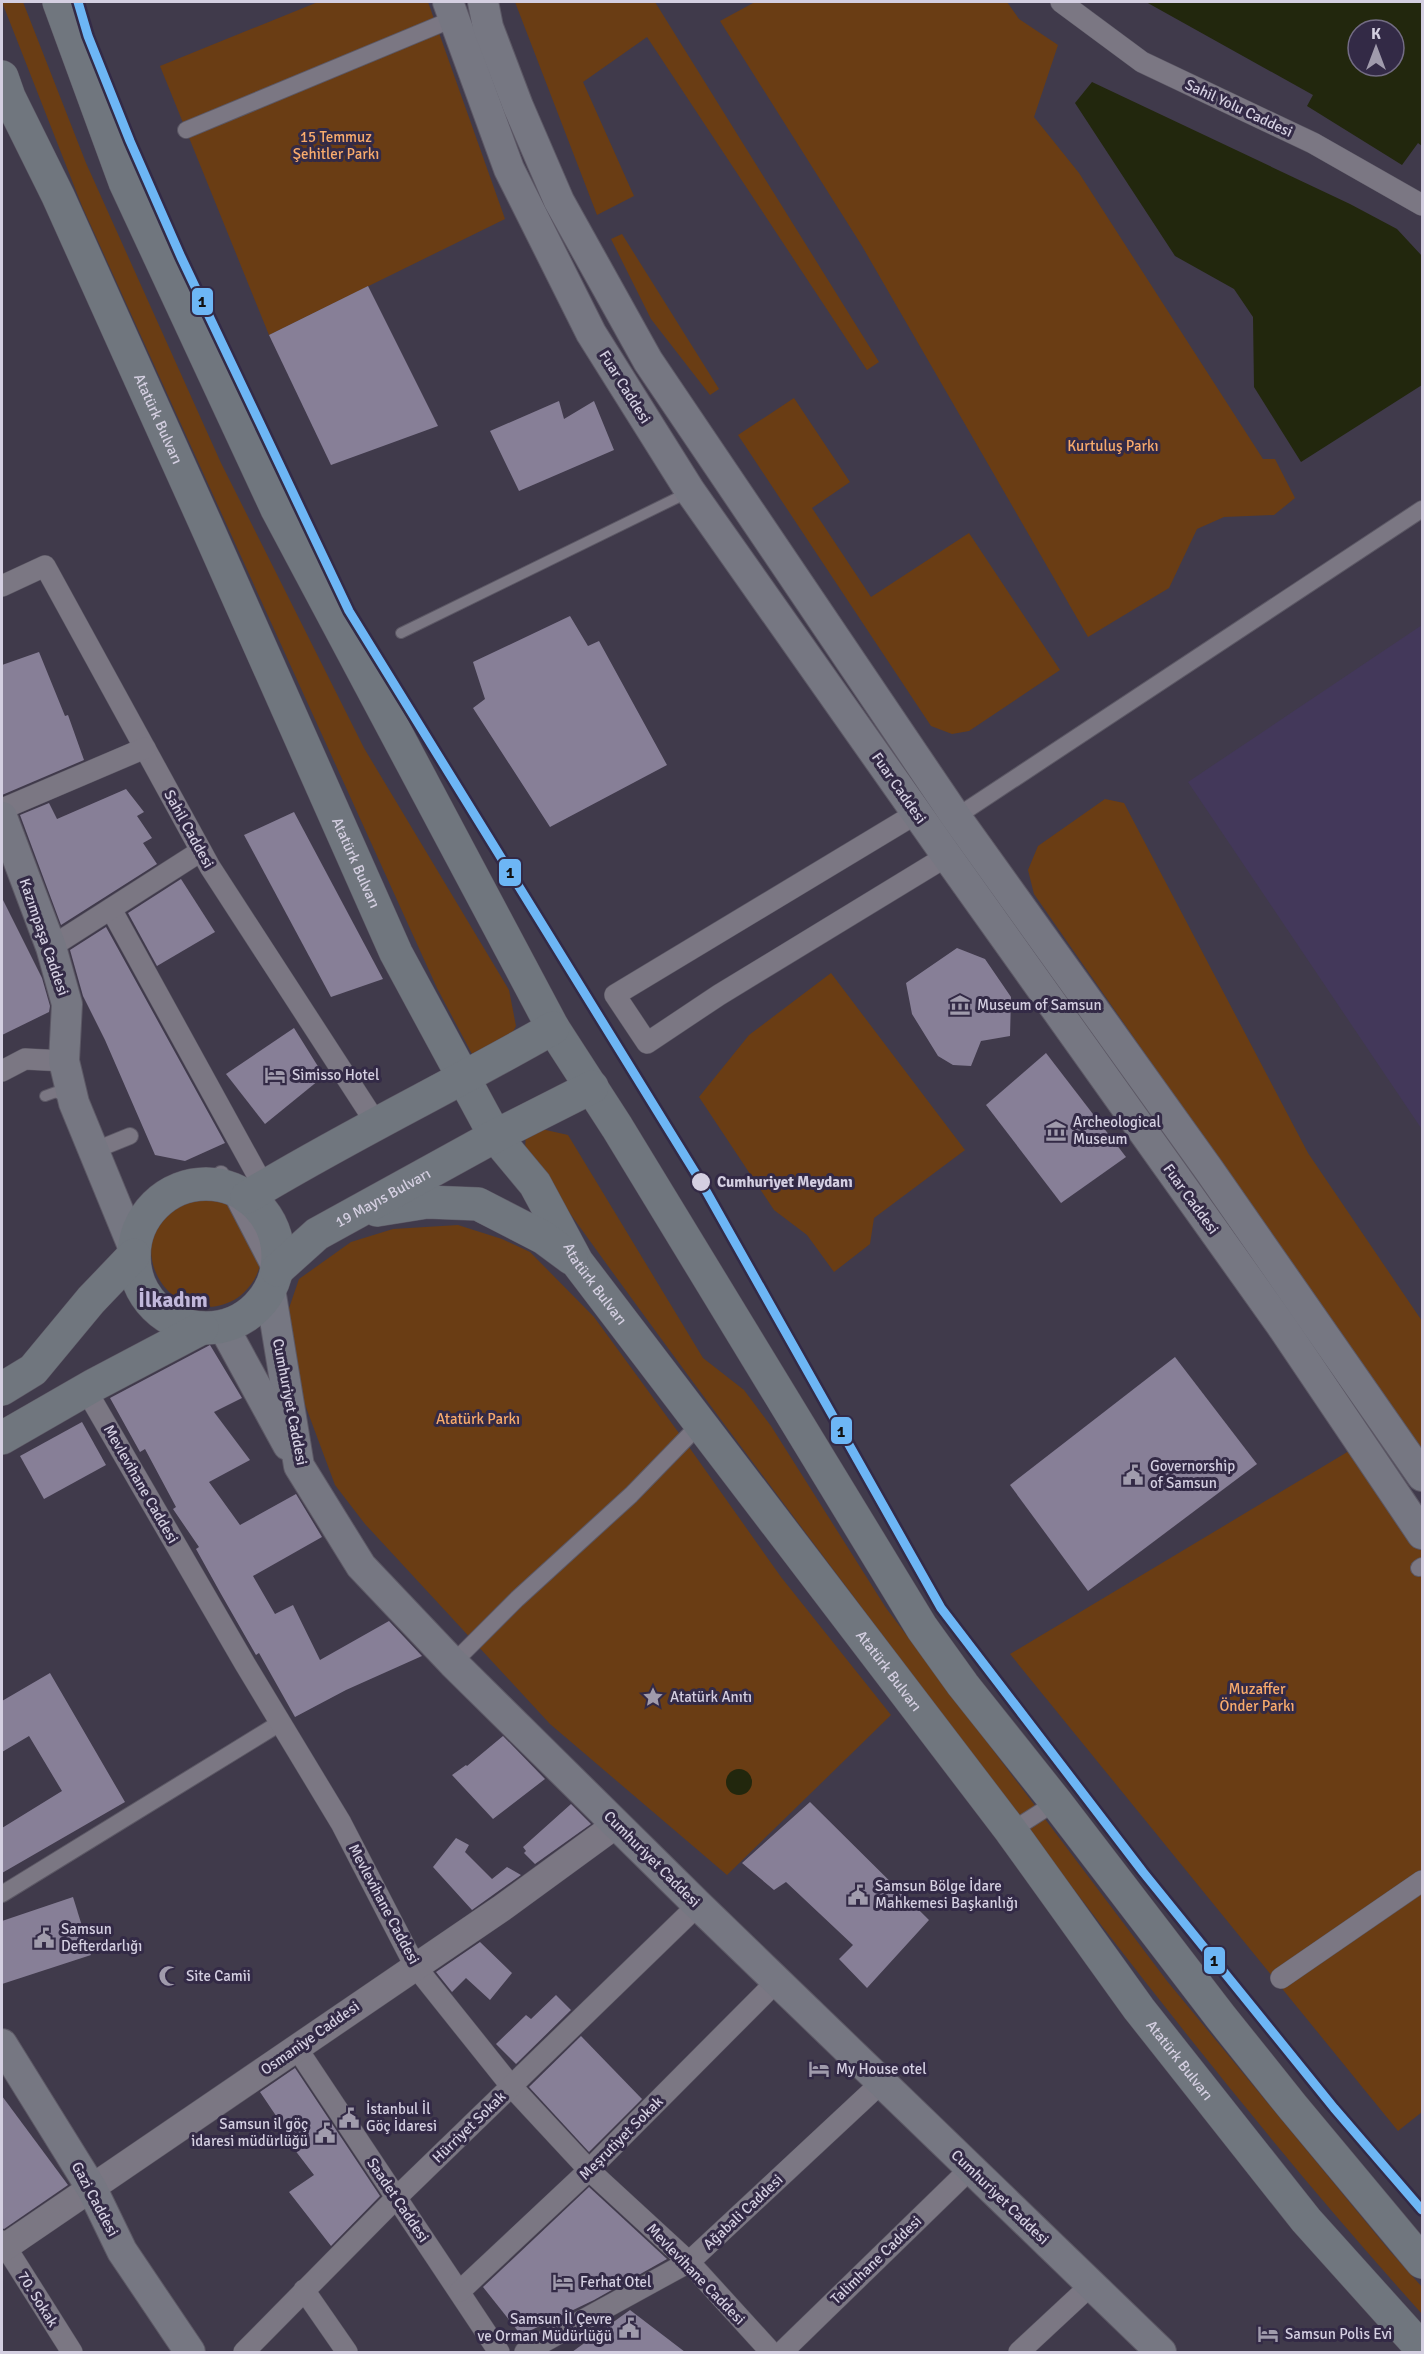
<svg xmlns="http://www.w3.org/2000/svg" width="1424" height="2354" font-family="Signika,sans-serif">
	<rect width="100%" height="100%" fill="#403a4b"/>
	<polygon fill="#43385a" points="1422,625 1422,1127 1421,1128 1188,782"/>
	<g fill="#6a3d14">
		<polygon points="2,2 23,2 86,163 221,463 364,748 509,990 516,1026 508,1041 472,1054 437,988 82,206"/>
		<polygon points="318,2 428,2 505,219 269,335 160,66"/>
		<polygon points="515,2 655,2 879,362 867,370 647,37 583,82 634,196 597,215"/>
		<polygon points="755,2 1007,2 1019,19 1058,45 1034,117 1079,173 1263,459 1275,459 1295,498 1274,515 1224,517 1197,529 1169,588 1088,637 862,246 720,21"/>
		<polygon points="622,234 719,389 710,395 651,319 611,239"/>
		<polygon points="794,398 850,482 812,508 871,597 969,533 1060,670 969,731 952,734 931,726 738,435"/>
		<polygon points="1105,799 1124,803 1308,1153 1422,1321 1422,1452 1034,894 1028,870 1038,846"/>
		<polygon points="831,973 965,1150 874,1218 870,1244 834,1272 807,1235 774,1210 699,1097 749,1035"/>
		<path d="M537 1128 568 1135 703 1358 744 1390 771 1426 886 1608 1167 1981 1389 2250 1422 2287V2314C1236 2107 1068 1884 902 1661 775 1492 647 1323 525 1150L526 1133Z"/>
		<path d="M197 1198C209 1198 223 1197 233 1204 238 1207 261 1245 262 1251 263 1254 261 1260 260 1264 258 1278 246 1293 234 1300 167 1334 117 1238 180 1204 185 1201 192 1200 197 1198Z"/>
		<polygon points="458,1225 502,1239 530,1252 594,1317 684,1440 781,1577 891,1715 727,1875 550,1724 365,1524 335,1485 288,1359 287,1314 299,1279 351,1242 393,1229"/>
		<polygon points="1354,1448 1422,1552 1422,2112 1398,2131 1010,1654"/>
	</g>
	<g fill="#22270d" fill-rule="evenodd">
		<path d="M1146 2H1422V146L1418 143 1402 165 1307 106 1313 95ZM1358 30H1394V66H1358Z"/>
		<polygon points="1092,82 1350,204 1397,229 1422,256 1422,385 1301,462 1254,387 1253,317 1234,289 1175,256 1075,103"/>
		<circle cx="739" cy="1782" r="13"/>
	</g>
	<g fill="#877f97">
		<polygon points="368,286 438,426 331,465 269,335"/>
		<polygon points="559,401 564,419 594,401 614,450 519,491 490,431"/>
		<polygon points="570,616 588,646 599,641 667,765 550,827 473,708 485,699 473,662"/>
		<polygon points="39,652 65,716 68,715 84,760 2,795 2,665"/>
		<polygon points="126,789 144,812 137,816 152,838 143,843 157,864 61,925 20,815 49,803 57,819"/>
		<polygon points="294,812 383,979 331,997 244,835"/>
		<polygon points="181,879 215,932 157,966 128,913"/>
		<polygon points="2,898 42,978 50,1006 49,1012 2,1035"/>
		<polygon points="106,927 225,1143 185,1161 155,1155 105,1040 83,996 70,950"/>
		<polygon points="957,948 985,959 1011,997 1010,1036 981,1041 971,1066 953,1065 938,1056 912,1014 906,983"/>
		<polygon points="294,1028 324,1076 265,1124 226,1074"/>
		<polygon points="1046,1053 1126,1157 1061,1203 986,1105"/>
		<polygon points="210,1345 242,1398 214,1412 250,1460 209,1482 240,1525 296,1494 322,1537 253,1576 275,1614 293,1605 320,1660 389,1621 422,1656 346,1690 295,1717 259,1653 256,1655 221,1594 196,1549 199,1547 173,1509 176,1507 145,1449 140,1452 110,1398"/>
		<polygon points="1175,1357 1257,1464 1088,1591 1010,1485"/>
		<polygon points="82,1422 106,1465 44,1499 20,1456"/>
		<polygon points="50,1673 125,1802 2,1873 2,1828 62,1791 29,1736 2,1752 2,1701"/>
		<polygon points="503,1736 545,1779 493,1819 452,1775 466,1765 467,1766"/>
		<polygon points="810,1802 929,1920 867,1988 839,1959 853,1945 786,1882 774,1890 742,1863"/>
		<polygon points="571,1804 591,1824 535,1864 524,1853 526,1851 523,1847"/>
		<polygon points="456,1838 469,1845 465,1852 492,1879 507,1867 521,1875 472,1910 433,1867"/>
		<polygon points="73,1897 91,1955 2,1984 2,1921"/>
		<polygon points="480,1942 512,1973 490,2000 466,1978 452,1992 436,1972"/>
		<polygon points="556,1995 571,2010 516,2064 496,2044 526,2015 531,2019"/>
		<polygon points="581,2036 642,2099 589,2152 529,2087"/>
		<polygon points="295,2068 380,2196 331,2246 289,2192 314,2175 288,2141 291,2138 260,2092"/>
		<polygon points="2,2096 68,2185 4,2229 2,2228"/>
		<polygon points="589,2187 667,2259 594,2300 521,2335 483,2287"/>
		<polygon points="630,2310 685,2352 572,2352"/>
	</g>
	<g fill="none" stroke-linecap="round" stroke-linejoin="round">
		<g stroke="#5c5865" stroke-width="12">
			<g id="service">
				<polyline points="401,633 689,492"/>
				<polyline points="45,1096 56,1092 68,1099"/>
			</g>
		</g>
		<g stroke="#5c5865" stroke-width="18">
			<g id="pedestrian">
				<polyline points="186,130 453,19"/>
				<polyline points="956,817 1422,509"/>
				<polyline points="88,1153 130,1136"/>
				<polyline points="221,1174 276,1280"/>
				<polyline points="1419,1568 1422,1566"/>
				<polyline points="453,1663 517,1599 631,1495 700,1424"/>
				<polyline points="1011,1831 1056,1802"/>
				<polyline points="2,1894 280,1723"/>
			</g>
		</g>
		<g stroke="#5c5865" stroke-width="22">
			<g id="minor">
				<polyline points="1061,2 1142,62 1313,143 1422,205"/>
				<polyline points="2,586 45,566 210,867 376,1123"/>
				<polyline points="2,809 145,748"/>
				<polyline points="917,813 615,995 647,1043 719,995 947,856"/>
				<polyline points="111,909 264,1187"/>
				<polyline points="51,947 201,851"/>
				<polyline points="2,1071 25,1059 64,1061"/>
				<polyline points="86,1390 245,1664 341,1823 415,1966 511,2086 589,2170 689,2262 771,2352"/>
				<polyline points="1281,1978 1422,1881"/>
				<polyline points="296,2047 499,2352"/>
				<polyline points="2,2241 72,2352"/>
				<polyline points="304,2290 347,2352"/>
				<polyline points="460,2291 589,2170 778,1980"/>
				<polyline points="244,2352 397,2197 698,1905"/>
				<polyline points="525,2352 689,2262 881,2083"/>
				<polyline points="782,2352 971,2168"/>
				<polyline points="1019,2352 1091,2285"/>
			</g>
		</g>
		<g stroke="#5c5865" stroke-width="28">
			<polyline id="tertiary" points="2,2249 502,1908 617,1824"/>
		</g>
		<g stroke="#5c5865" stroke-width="32">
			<g id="secondary">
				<polyline points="448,2 509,169 591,333 690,491 947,856 1281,1325 1422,1534"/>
				<polyline points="483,2 488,27 518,106 559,201 648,361 956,817 1209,1170 1422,1476"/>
				<polyline points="2,817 51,947 67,1004 64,1061 74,1103 134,1249"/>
				<polyline points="270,1289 299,1466 361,1566 453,1663 698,1905 1161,2352"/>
				<polyline points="223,1326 288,1445"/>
				<polyline points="2,2044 92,2189 122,2251 190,2352"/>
			</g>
		</g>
		<g stroke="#5c5865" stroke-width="34">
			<g id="primary">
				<polyline points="59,2 125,182 277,509 553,1028 617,1127 922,1628 963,1685 1056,1802 1220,2016 1292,2106 1422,2262"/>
				<path id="s1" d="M2 77 9 97 58 196 207 527 396 953 495 1136 535 1184 577 1262 1011 1831 1139 2009 1306 2220 1422 2349"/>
				<circle cx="206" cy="1256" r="72"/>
				<path d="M247 1197C347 1136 452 1086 553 1028"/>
				<polyline points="377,1210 427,1202 478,1204 544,1238 571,1258"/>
				<path id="s2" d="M277 1270 317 1234 495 1136 592 1087"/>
				<polyline points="2,1389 33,1370 91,1300 134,1255"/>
				<polyline points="2,1438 94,1385 202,1328"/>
			</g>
		</g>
		<use href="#service" stroke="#7b7783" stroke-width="10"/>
		<use href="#pedestrian" stroke="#7b7783" stroke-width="16"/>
		<use href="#minor" stroke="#7b7783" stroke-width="21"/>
		<use href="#tertiary" stroke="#7b7783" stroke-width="27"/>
		<use href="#secondary" stroke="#767782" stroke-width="30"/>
		<use href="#primary" stroke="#70767e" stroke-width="33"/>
		<g stroke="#332a46" stroke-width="14">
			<polyline id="tram-1" points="78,2 88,36 130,141 181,257 349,611 701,1182 941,1608 1143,1872 1334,2108 1422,2210"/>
		</g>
		<use href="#tram-1" stroke="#6db6f5" stroke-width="9"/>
	</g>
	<defs>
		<g id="museum-bare" transform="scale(1.62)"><path d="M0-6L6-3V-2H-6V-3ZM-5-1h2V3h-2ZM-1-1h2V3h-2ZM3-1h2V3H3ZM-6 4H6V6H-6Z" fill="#a09bac" stroke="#332a46" stroke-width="2.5" paint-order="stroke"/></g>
		<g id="hotel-bare" transform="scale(1.62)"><path d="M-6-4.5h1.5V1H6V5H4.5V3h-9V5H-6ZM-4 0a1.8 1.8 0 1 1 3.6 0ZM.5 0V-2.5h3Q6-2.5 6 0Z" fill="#a09bac" stroke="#332a46" stroke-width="2.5" paint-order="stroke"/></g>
		<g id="civic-bare" transform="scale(1.62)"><path d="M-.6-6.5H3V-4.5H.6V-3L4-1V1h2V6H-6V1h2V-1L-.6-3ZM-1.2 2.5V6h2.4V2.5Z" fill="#a09bac" stroke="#332a46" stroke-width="2.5" paint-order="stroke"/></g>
		<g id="sight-bare" transform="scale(1.62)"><path d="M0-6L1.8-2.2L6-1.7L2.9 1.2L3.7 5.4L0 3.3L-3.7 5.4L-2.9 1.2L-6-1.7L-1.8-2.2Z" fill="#a09bac" stroke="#332a46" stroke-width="2.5" paint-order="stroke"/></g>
		<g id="mosque-bare" transform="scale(1.62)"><path d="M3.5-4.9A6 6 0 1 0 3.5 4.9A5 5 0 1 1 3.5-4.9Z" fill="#a09bac" stroke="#332a46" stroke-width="2.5" paint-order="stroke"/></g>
	</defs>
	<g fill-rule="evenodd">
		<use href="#museum-bare" x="960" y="1005"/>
		<use href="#hotel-bare" x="275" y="1075"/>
		<use href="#museum-bare" x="1056" y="1131"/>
		<use href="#civic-bare" x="1133" y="1475"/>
		<use href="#sight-bare" x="653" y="1697"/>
		<use href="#civic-bare" x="858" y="1895"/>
		<use href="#civic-bare" x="44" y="1938"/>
		<use href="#mosque-bare" x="169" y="1976"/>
		<use href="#hotel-bare" x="819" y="2069"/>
		<use href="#civic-bare" x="349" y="2118"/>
		<use href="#civic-bare" x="325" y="2133"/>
		<use href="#hotel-bare" x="563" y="2282"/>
		<use href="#civic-bare" x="629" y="2328"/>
		<use href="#hotel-bare" x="1268" y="2334"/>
	</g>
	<circle fill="#d4cfe1" stroke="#332a46" stroke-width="2" cx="701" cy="1182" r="10"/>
	<g text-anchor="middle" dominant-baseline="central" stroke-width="6" stroke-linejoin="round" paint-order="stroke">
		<g font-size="15" fill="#d4cfe1" stroke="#332a46">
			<text transform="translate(1239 108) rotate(25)">Sahil Yolu Caddesi</text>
			<text transform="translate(625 387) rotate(58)">Fuar Caddesi</text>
			<text stroke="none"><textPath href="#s1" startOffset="376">Atatürk Bulvarı</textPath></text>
			<text transform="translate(899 788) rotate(55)">Fuar Caddesi</text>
			<text transform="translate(189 829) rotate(61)">Sahil Caddesi</text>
			<text stroke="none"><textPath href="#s1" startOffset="862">Atatürk Bulvarı</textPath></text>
			<text transform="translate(44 937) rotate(71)">Kazımpaşa Caddesi</text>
			<text stroke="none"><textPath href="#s2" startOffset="129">19 Mayıs Bulvarı</textPath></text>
			<text transform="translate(1191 1199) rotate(54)">Fuar Caddesi</text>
			<text stroke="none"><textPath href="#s1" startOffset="1348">Atatürk Bulvarı</textPath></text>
			<text transform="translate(290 1402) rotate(79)">Cumhuriyet Caddesi</text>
			<text transform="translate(141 1484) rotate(60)">Mevlevihane Caddesi</text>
			<text stroke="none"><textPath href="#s1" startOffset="1834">Atatürk Bulvarı</textPath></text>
			<text transform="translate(652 1859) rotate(45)">Cumhuriyet Caddesi</text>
			<text transform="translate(384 1904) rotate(62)">Mevlevihane Caddesi</text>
			<text transform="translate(310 2038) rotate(-35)">Osmaniye Caddesi</text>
			<text stroke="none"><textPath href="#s1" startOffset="2320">Atatürk Bulvarı</textPath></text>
			<text transform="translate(469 2127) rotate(-44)">Hürriyet Sokak</text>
			<text transform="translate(621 2138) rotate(-45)">Meşrutiyet Sokak</text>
			<text transform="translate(1000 2197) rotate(44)">Cumhuriyet Caddesi</text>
			<text transform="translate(95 2199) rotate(62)">Gazi Caddesi</text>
			<text transform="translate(398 2200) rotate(56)">Saadet Caddesi</text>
			<text transform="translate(743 2212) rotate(-43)">Ağabali Caddesi</text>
			<text transform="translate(876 2260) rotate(-44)">Talimhane Caddesi</text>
			<text transform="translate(696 2274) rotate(46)">Mevlevihane Caddesi</text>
			<text transform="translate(38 2299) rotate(58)">70. Sokak</text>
		</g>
		<g font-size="15" fill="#f9ab6c" stroke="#332a46">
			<text x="336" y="137">15 Temmuz<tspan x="336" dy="17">Şehitler Parkı</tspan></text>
			<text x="1113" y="446">Kurtuluş Parkı</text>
			<text x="478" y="1419">Atatürk Parkı</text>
			<text x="1257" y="1689">Muzaffer<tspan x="1257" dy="17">Önder Parkı</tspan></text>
		</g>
		<g font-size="15" fill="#d4cfe1" stroke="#332a46" text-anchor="start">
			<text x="977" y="1005">Museum of Samsun</text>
			<text x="292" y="1075">Simisso Hotel</text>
			<text x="1073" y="1122">Archeological<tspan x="1073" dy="17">Museum</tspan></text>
			<text x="1150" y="1466">Governorship<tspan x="1150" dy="17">of Samsun</tspan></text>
			<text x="670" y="1697">Atatürk Anıtı</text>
			<text x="875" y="1886">Samsun Bölge İdare<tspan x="875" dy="17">Mahkemesi Başkanlığı</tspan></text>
			<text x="61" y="1929">Samsun<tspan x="61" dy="17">Defterdarlığı</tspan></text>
			<text x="186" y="1976">Site Camii</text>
			<text x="836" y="2069">My House otel</text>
			<text x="366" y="2109">İstanbul İl<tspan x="366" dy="17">Göç İdaresi</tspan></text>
			<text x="308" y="2124" text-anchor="end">Samsun il göç<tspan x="308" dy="17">idaresi müdürlüğü</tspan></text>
			<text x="580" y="2282">Ferhat Otel</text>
			<text x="612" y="2319" text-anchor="end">Samsun İl Çevre<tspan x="612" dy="17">ve Orman Müdürlüğü</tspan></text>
			<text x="1285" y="2334">Samsun Polis Evi</text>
		</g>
		<g font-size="15" font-weight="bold" fill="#d4cfe1" stroke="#332a46" text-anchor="start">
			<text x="717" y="1182">Cumhuriyet Meydanı</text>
		</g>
		<g font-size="21" font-weight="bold" fill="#c2b8dc" stroke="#332a46">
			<text x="173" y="1300">İlkadım</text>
		</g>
	</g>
	<g stroke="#332a46" stroke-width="2">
		<rect x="191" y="287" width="23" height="29" rx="6" fill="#6db6f5"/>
		<rect x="498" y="858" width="24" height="29" rx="6" fill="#6db6f5"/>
		<rect x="830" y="1416" width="23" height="29" rx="6" fill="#6db6f5"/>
		<rect x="1203" y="1946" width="23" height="29" rx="6" fill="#6db6f5"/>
	</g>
	<g font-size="16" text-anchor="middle" font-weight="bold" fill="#111">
		<text x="202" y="307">1</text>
		<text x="510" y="878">1</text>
		<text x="841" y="1437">1</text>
		<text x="1214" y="1966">1</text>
	</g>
	<rect width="1424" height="2354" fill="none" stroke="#d4cfe1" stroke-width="6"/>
	<g transform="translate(1376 48)"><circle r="28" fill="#332a46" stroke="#736c84" stroke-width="1.5"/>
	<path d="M0-4.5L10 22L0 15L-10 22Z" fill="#a09bac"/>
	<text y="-9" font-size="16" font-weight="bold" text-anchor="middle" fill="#d4cfe1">K</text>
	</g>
</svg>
